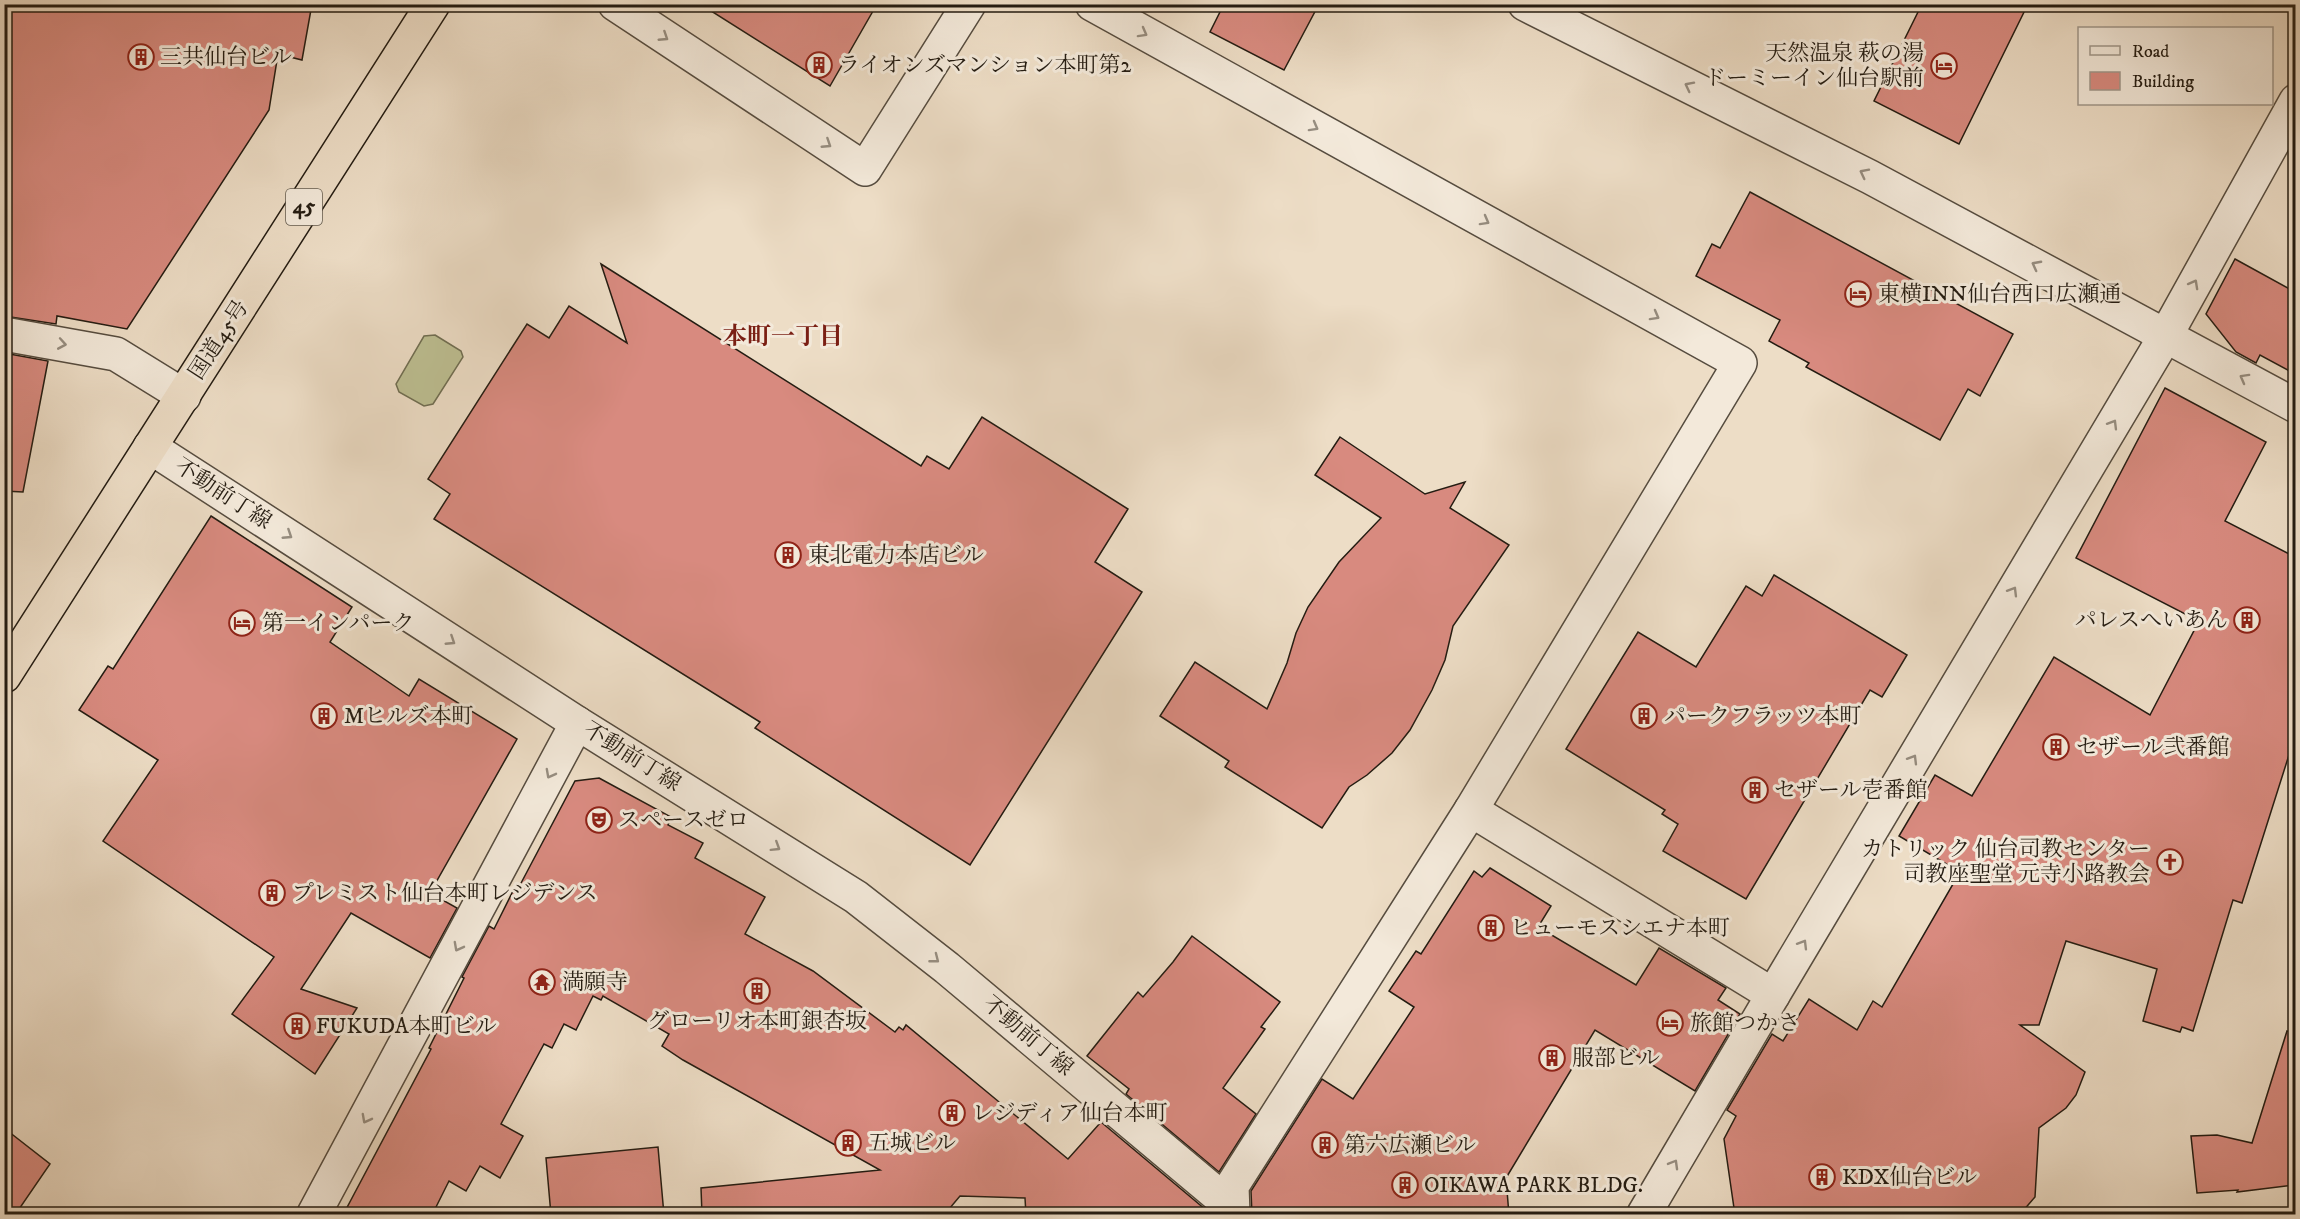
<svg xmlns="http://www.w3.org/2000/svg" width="2300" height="1219" font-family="'IM FELL DW Pica','Noto Serif JP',serif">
	<rect width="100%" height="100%" fill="#edddc6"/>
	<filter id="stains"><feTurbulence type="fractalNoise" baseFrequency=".00333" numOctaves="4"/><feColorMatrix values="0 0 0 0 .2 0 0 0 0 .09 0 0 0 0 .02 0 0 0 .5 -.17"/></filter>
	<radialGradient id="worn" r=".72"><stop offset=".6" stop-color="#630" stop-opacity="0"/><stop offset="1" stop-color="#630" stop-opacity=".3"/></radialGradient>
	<polygon fill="#bdbf92" stroke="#706e52" stroke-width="1.5" points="435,335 461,351 463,357 433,404 424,406 399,392 396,384 424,336"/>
	<g fill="#d88a7f" stroke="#241c12" stroke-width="1.5">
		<polygon points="4,4 312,4 302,60 278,54 269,110 127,329 57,316 56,324 4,316"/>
		<polygon points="700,4 877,4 830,86"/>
		<polygon points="1224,4 1319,4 1284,70 1210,32"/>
		<polygon points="1922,4 2028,4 1959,144 1874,101"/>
		<polygon points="1750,192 2013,334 1980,396 1968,389 1940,440 1806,367 1809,363 1769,341 1780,320 1696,276 1712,244 1720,248"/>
		<polygon points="2235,259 2295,292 2295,374 2260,355 2256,363 2236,352 2206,314"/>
		<polygon points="601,264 921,466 927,456 949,469 982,417 1128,509 1095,562 1142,592 970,865 755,728 760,722 434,519 450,494 428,479 527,324 549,338 569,306 627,343"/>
		<polygon points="4,353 48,361 23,492 4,491"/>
		<polygon points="2165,388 2266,442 2225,521 2295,557 2295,736 2242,903 2233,900 2193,1031 2182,1027 2180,1032 2143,1021 2157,969 2066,941 2039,1025 2020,1025 2085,1072 2076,1095 2066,1108 2039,1128 2035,1197 2022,1212 2000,1215 1735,1215 1724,1139 1736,1116 1727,1110 1772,1034 1783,1041 1809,999 1857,1030 1873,1001 1882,1007 1960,872 1899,836 1935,775 1972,796 2054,657 2150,715 2199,621 2076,558"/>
		<polygon points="1340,437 1425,494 1465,482 1450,508 1509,545 1453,626 1445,660 1432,690 1410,730 1392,753 1367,775 1349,787 1322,828 1225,767 1229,761 1160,716 1195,662 1267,709 1287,663 1296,633 1308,607 1339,562 1381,518 1315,475"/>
		<polygon points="211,516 352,607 330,642 409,696 419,679 517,739 430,893 457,908 430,958 351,913 301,989 357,1008 315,1074 232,1014 274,957 103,841 158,760 79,710 108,666 113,669"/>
		<polygon points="1774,575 1907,655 1882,697 1870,690 1746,899 1663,851 1678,824 1662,814 1665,810 1566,749 1638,632 1696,667 1746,586 1762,596"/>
		<polygon points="599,778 671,817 668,825 703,843 695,858 765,897 745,934 813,971 895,1032 899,1027 903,1030 906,1025 1068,1159 1101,1122 1212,1215 1026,1215 1025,1198 960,1196 944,1215 702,1215 701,1188 880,1170 683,1060 662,1046 669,1034 603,996 601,1000 593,996 576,1030 564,1024 552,1048 544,1044 501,1124 523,1136 500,1178 480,1166 466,1191 449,1181 432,1215 343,1215 431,1049 429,1048 464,978 462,977 489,926 494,929 517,883 520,885 575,781"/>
		<polygon points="1490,868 1551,906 1538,927 1636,985 1659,948 1726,988 1718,1000 1740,1014 1695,1091 1595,1030 1506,1178 1509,1215 1252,1215 1251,1191 1322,1079 1353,1099 1414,1007 1389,991 1416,951 1421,954 1474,871 1482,877"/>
		<polygon points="1192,936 1280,1002 1261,1027 1265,1029 1223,1088 1256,1114 1219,1172 1126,1094 1129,1089 1087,1056 1138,992 1143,997 1173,962"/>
		<polygon points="2287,1031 2295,1033 2295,1185 2237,1192 2238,1190 2197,1193 2191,1136 2217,1135 2252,1143"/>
		<polygon points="4,1128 50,1164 15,1215 4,1215"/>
		<polygon points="658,1147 664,1215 551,1215 546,1158"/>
	</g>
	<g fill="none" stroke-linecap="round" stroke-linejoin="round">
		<g stroke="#564c3f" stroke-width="36">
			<g id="street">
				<polyline points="615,4 865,169 969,4"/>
				<polyline points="1092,4 1740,363 1471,810 1232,1186 1233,1214"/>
				<polyline points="1525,4 1870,177 2296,406"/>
				<polyline points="4,334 116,354 184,396"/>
				<polyline points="150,447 577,723 856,897 947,968 1232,1207"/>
				<polyline points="1471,810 1773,995"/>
				<polyline points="314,1214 577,723"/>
				<polyline points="1644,1214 1773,995 2166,335 2296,101"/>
			</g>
		</g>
		<g stroke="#241c12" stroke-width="36">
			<polyline id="highway" points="4,676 433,4"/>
		</g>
		<use href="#street" stroke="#f3e9da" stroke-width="33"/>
		<use href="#highway" stroke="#edddc6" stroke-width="33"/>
	</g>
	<defs><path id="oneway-chevron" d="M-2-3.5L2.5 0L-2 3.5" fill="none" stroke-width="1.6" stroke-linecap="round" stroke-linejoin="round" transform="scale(1.5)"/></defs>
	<g stroke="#968d80">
		<use href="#oneway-chevron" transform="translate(1143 33) rotate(29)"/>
		<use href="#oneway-chevron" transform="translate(664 37) rotate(33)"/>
		<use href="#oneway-chevron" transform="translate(1689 86) rotate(-153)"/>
		<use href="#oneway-chevron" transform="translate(1314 127) rotate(29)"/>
		<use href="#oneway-chevron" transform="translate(827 144) rotate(33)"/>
		<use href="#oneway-chevron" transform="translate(1864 173) rotate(-153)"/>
		<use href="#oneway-chevron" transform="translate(1485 221) rotate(29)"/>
		<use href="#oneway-chevron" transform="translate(2036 265) rotate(-152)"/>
		<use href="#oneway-chevron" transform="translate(2194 284) rotate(-61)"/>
		<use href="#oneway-chevron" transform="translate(1655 316) rotate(29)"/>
		<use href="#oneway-chevron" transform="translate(62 344) rotate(10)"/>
		<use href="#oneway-chevron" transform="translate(2244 378) rotate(-151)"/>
		<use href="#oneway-chevron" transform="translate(2113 424) rotate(-59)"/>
		<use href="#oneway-chevron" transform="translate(288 535) rotate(33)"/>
		<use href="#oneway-chevron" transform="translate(2013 591) rotate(-59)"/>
		<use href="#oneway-chevron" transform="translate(451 641) rotate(33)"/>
		<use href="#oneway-chevron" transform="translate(1913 759) rotate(-59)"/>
		<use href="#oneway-chevron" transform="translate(550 774) rotate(118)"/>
		<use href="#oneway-chevron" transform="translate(776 847) rotate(32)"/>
		<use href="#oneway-chevron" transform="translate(1803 944) rotate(-59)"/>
		<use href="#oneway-chevron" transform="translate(458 947) rotate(118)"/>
		<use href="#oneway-chevron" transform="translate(935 959) rotate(38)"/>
		<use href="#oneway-chevron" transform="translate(366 1119) rotate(118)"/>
		<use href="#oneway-chevron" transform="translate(1674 1164) rotate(-60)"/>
	</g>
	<defs>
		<g id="building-ring" transform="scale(1.35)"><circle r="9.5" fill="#f3e9da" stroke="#8f2418" stroke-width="1.5"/><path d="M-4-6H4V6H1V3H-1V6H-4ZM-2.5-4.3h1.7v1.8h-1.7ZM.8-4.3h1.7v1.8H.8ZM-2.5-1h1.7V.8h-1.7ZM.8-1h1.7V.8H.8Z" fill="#8f2418"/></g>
		<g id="hotel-ring" transform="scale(1.35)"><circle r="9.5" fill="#f3e9da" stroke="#8f2418" stroke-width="1.5"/><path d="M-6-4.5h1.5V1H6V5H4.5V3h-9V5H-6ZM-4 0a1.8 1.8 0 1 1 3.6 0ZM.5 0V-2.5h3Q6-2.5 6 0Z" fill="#8f2418"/></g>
		<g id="theatre-ring" transform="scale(1.35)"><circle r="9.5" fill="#f3e9da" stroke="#8f2418" stroke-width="1.5"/><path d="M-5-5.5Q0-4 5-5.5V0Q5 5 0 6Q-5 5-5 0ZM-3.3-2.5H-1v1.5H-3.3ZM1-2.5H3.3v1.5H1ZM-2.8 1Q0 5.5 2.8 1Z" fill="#8f2418"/></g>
		<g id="church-ring" transform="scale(1.35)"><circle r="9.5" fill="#f3e9da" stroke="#8f2418" stroke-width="1.5"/><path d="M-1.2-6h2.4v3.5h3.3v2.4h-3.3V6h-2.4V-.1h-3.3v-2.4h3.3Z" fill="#8f2418"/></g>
		<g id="temple-ring" transform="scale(1.35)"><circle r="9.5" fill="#f3e9da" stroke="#8f2418" stroke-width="1.5"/><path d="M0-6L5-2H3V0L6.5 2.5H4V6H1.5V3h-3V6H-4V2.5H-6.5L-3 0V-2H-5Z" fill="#8f2418"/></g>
	</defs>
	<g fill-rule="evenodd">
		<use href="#building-ring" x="141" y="57"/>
		<use href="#building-ring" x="819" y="65"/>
		<use href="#hotel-ring" x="1944" y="66"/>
		<use href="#hotel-ring" x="1858" y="294"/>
		<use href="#building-ring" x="788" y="555"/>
		<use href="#building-ring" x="2247" y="620"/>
		<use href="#hotel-ring" x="242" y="623"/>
		<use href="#building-ring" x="324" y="716"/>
		<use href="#building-ring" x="1644" y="716"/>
		<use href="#building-ring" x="2056" y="747"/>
		<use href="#building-ring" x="1755" y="790"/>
		<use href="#theatre-ring" x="599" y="820"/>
		<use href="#church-ring" x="2170" y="862"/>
		<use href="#building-ring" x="272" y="893"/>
		<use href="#building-ring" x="1491" y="928"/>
		<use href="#temple-ring" x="542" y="982"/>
		<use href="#building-ring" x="757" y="991"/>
		<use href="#hotel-ring" x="1670" y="1023"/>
		<use href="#building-ring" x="297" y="1026"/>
		<use href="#building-ring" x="1552" y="1058"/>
		<use href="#building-ring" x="952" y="1113"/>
		<use href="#building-ring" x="848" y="1143"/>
		<use href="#building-ring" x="1325" y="1145"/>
		<use href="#building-ring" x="1822" y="1177"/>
		<use href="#building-ring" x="1405" y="1185"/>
	</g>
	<g text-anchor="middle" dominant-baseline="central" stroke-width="6" stroke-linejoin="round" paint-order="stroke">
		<rect fill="#f3e9da" stroke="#625a4e" stroke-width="1.5" x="286" y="189" width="36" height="36" rx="4.5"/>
		<g font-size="21" font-weight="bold" fill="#241c12">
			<text x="304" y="207">45</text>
		</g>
		<g font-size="22" fill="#241c12" stroke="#f3e9da" text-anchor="start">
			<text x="1924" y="53" text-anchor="end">天然温泉 萩の湯<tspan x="1924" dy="25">ドーミーイン仙台駅前</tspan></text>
			<text x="160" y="57">三共仙台ビル</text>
			<text x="838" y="65">ライオンズマンション本町第2</text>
			<text x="1878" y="294">東横INN仙台西口広瀬通</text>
			<text x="808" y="555">東北電力本店ビル</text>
			<text x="2228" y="620" text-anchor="end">パレスへいあん</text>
			<text x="262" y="623">第一インパーク</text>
			<text x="344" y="716">Mヒルズ本町</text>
			<text x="1664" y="716">パークフラッツ本町</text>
			<text x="2076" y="747">セザール弐番館</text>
			<text x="1774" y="790">セザール壱番館</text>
			<text x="618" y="820">スペースゼロ</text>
			<text x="2150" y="849" text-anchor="end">カトリック 仙台司教センター<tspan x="2150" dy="25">司教座聖堂 元寺小路教会</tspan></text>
			<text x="292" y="893">プレミスト仙台本町レジデンス</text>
			<text x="1510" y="928">ヒューモスシエナ本町</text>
			<text x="562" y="982">満願寺</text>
			<text x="757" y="1021" text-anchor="middle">グローリオ本町銀杏坂</text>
			<text x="1690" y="1023">旅館つかさ</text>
			<text x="316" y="1026">FUKUDA本町ビル</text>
			<text x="1572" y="1058">服部ビル</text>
			<text x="972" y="1113">レジディア仙台本町</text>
			<text x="868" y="1143">五城ビル</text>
			<text x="1344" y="1145">第六広瀬ビル</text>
			<text x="1842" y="1177">KDX仙台ビル</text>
			<text x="1424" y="1185">OIKAWA PARK BLDG.</text>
		</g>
		<g font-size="22" fill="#241c12" stroke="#f3e9da">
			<text transform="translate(219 340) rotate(-57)">国道45号</text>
			<text transform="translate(223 494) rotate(33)">不動前丁線</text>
			<text transform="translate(632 757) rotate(32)">不動前丁線</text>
			<text transform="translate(1028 1036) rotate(40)">不動前丁線</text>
		</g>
		<g font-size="24" font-weight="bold" fill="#7a1f14" stroke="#f3e9da">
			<text x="783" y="337">本町一丁目</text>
		</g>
	</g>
	<rect width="2300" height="1219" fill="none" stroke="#edddc6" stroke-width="24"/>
	<rect x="6" y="6" width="2288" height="1207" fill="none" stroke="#241c12" stroke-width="3"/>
	<rect x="12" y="12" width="2276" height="1195" fill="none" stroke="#241c12" stroke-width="1.5"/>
	<rect x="2078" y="27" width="195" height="78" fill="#f3e9da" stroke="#a0978a" stroke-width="1.5"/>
	<rect x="2090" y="46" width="30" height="9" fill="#f3e9da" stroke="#a0978a" stroke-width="1.5"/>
	<text x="2132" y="57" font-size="18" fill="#241c12">Road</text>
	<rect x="2090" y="72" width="30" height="18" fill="#d88a7f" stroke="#a0978a" stroke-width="1.5"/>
	<text x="2132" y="87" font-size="18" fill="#241c12">Building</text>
	<rect width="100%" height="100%" filter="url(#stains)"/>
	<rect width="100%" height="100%" fill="url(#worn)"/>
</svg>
